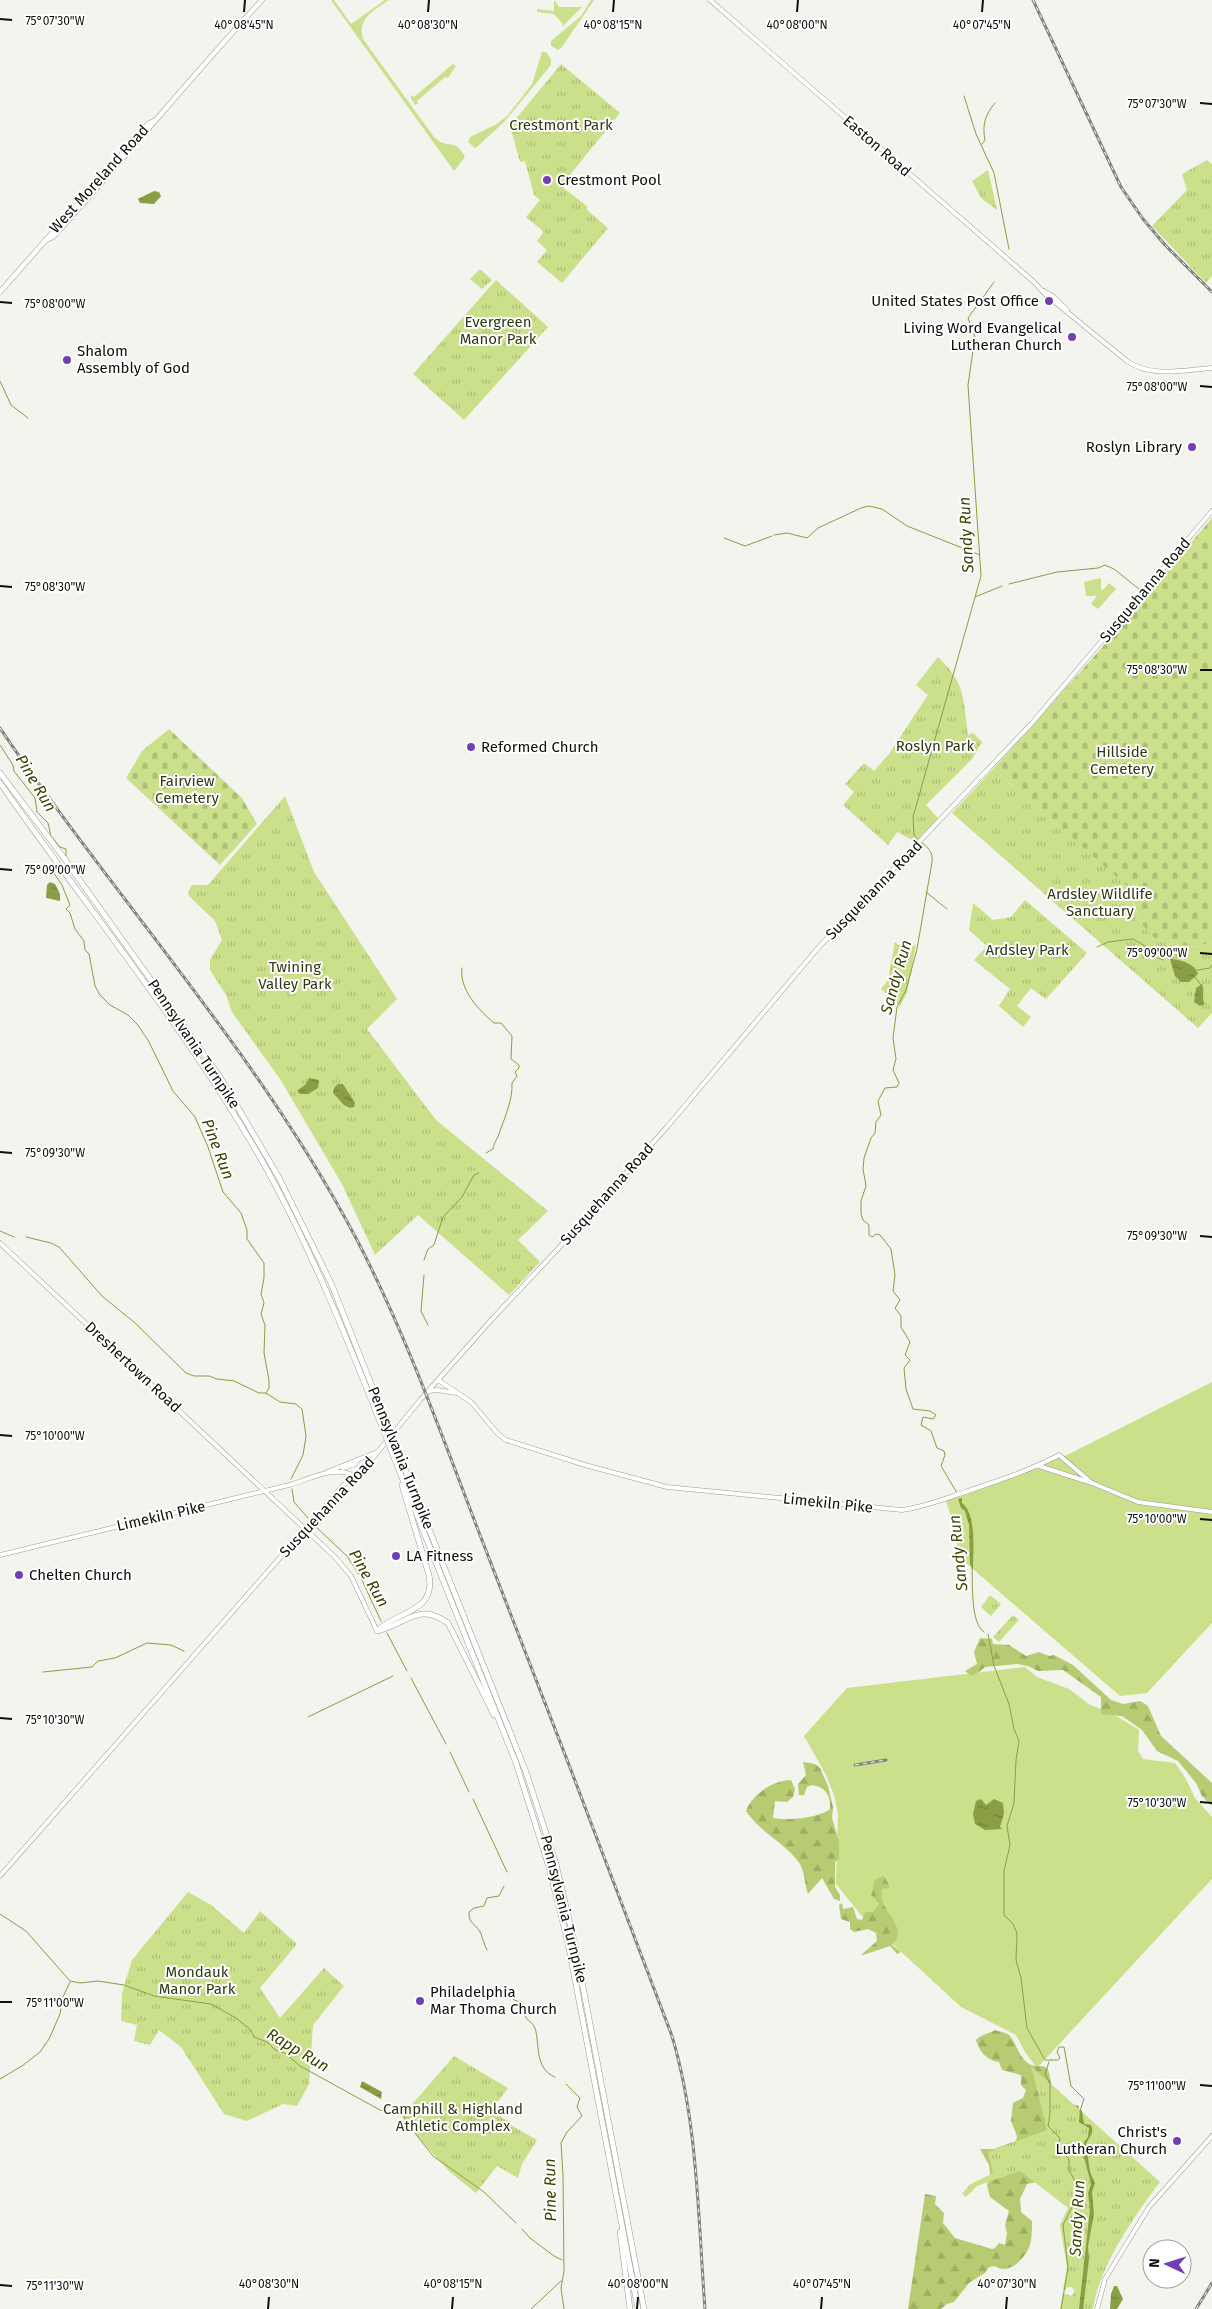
<svg xmlns="http://www.w3.org/2000/svg" width="1212" height="2309" font-family="'Fira Sans',sans-serif">
	<defs>
		<pattern id="forest-firs" width="22" height="20" patternUnits="userSpaceOnUse" patternTransform="scale(1.25)"><rect width="22" height="20" fill="#b7cc72"/><path d="M5 1l3.5 6h-7zM16 11l3.5 6h-7z" fill="#9cae62"/></pattern>
		<pattern id="cemetery-stones" width="16" height="16" patternUnits="userSpaceOnUse" patternTransform="scale(1.25)"><rect width="16" height="16" fill="#cbe08b"/><path d="M2 7V4a2 2 0 0 1 4 0v3zM10 15v-3a2 2 0 0 1 4 0v3z" fill="#adbf77"/></pattern>
		<pattern id="park-tufts" width="24" height="20" patternUnits="userSpaceOnUse" patternTransform="scale(1.25)"><rect width="24" height="20" fill="#cbe08b"/><path d="M3 7l-1-3M5 7V3M7 7l1-3M15 17l-1-3M17 17v-4M19 17l1-3" fill="none" stroke="#adbf77"/></pattern>
		<pattern id="water-ripples" width="26" height="14" patternUnits="userSpaceOnUse" patternTransform="scale(1.25)"><rect width="26" height="14" fill="#8a9e44"/><path d="M2 4q2-2 4 0t4 0M15 11q2-2 4 0t4 0" fill="none" stroke="#6f7f37"/></pattern>
	</defs>
	<rect width="100%" height="100%" fill="#f2f4ed"/>
	<g fill="#cbe08b">
		<path d="M331 0H334L351 24 385 0H389C374 10 357 18 363 39L434 137C448 151 454 136 465 157L454 171Z"/>
		<polygon points="554,0 559,7 582,7 562,27 563,24 554,14 537,12 537,9 554,11"/>
		<polygon points="591,0 594,0 562,47 558,50 551,46 551,41 581,16"/>
		<polygon points="542,52 546,52 551,59 551,65 504,122 478,146 475,148 468,142 470,137 497,124 508,115 532,84"/>
		<polygon points="453,64 456,66 448,78 445,77 417,101 418,104 415,105 411,98 411,95 414,97"/>
		<polygon points="1101,578 1101,589 1103,590 1109,583 1116,589 1098,609 1091,604 1097,596 1086,596 1084,582"/>
		<polygon points="1212,1382 1212,1623 1147,1693 1120,1696 959,1557 953,1522 946,1501 1067,1455"/>
		<polygon points="1025,1667 1037,1677 1069,1689 1090,1705 1110,1712 1139,1730 1138,1751 1143,1759 1175,1763 1186,1779 1195,1798 1212,1817 1212,1879 1037,2068 1025,2052 1016,2035 961,2007 860,1914 836,1884 838,1814 834,1795 826,1775 804,1736 847,1688"/>
	</g>
	<g fill="url(#forest-firs)">
		<polygon points="980,1638 992,1639 993,1644 1009,1645 1026,1656 1039,1652 1049,1656 1054,1655 1073,1665 1111,1700 1123,1704 1140,1701 1148,1706 1161,1736 1212,1783 1212,1806 1202,1796 1196,1783 1178,1761 1157,1751 1142,1730 1122,1716 1101,1714 1101,1697 1063,1670 1038,1671 1028,1666 1017,1664 985,1667 979,1672 971,1676 965,1671 977,1664 974,1652"/>
		<path d="M803 1762 815 1764 820 1768 828 1786 833 1807 832 1818 839 1842V1859L835 1862V1887L840 1895V1901L834 1899 822 1878 808 1894C804 1883 805 1870 798 1861 783 1842 760 1832 746 1811 752 1794 774 1780 791 1780L795 1789 793 1797 787 1802 775 1801 773 1818C786 1821 819 1818 830 1809 831 1795 825 1787 812 1785L807 1787 804 1795H799L798 1784 806 1775Z"/>
		<path d="M884 1876 889 1885V1888L882 1889C877 1908 903 1922 897 1938 896 1941 893 1942 892 1945L901 1952 897 1954 890 1946 863 1955H861L877 1941 876 1933 868 1929 854 1932 850 1929V1922L841 1919 839 1905 842 1903 843 1909 853 1907 857 1919 862 1920 865 1912H873L879 1904 871 1895C877 1884 868 1881 884 1876Z"/>
		<path d="M995 2030C999 2032 1007 2032 1010 2036 1020 2049 1021 2069 1043 2066L1048 2069 1052 2087 1072 2104 1079 2106 1078 2114 1037 2182 1027 2184 1020 2199 1021 2212 1032 2221C1032 2229 1032 2237 1030 2245 1025 2259 1008 2276 995 2266L989 2267 985 2273 969 2283 954 2302 947 2304 941 2309H908L925 2194 936 2196 935 2204 944 2213 943 2223 955 2238 992 2249 995 2248 999 2243 1005 2245 1007 2233 1005 2225 1009 2211 990 2197 987 2185 990 2174 989 2165 980 2149H994L1016 2141 1017 2136 1011 2121 1013 2103 1023 2098 1026 2090 1021 2085V2075L1002 2070 999 2062C986 2060 979 2051 976 2040 982 2034 988 2034 995 2030Z"/>
	</g>
	<g fill="url(#cemetery-stones)">
		<polygon points="1212,518 1212,942 1197,947 1168,943 1153,937 1142,925 1128,888 993,769 1098,652"/>
		<polygon points="169,729 242,798 257,824 220,865 126,778 142,751"/>
	</g>
	<g fill="url(#park-tufts)">
		<polygon points="561,64 620,113 561,186 587,206 587,210 608,228 562,283 537,262 547,250 537,241 544,232 526,217 540,200 534,195 525,161 520,162 510,126"/>
		<polygon points="1207,160 1212,164 1212,276 1206,283 1152,226 1187,190 1182,174"/>
		<polygon points="988,170 997,210 981,198 972,181"/>
		<polygon points="480,269 492,280 482,289 470,279"/>
		<polygon points="496,280 548,327 464,420 413,374"/>
		<path d="M938 657C966 684 963 698 968 735L973 733 982 742 972 759 926 805 938 818 916 842 897 832 888 845 843 805 854 792 845 784 864 763 874 771 889 754 928 695 916 685Z"/>
		<polygon points="993,769 1126,885 1142,925 1153,937 1168,943 1197,947 1212,942 1212,1013 1198,1028 952,813"/>
		<polygon points="285,796 314,872 397,999 367,1029 436,1120 548,1211 518,1240 540,1262 509,1295 418,1215 375,1255 342,1184 280,1079 232,1012 226,995 210,970 210,960 222,940 215,921 189,896 188,892 192,885 208,885"/>
		<polygon points="1025,900 1087,953 1046,999 1031,988 1017,1006 1031,1017 1023,1027 999,1006 1010,989 974,960 987,946 969,930 973,903 993,920 1011,917"/>
		<polygon points="895,942 903,948 916,945 907,993 900,1006 881,989 888,980"/>
		<polygon points="990,1595 1001,1604 991,1616 981,1607"/>
		<polygon points="1013,1615 1019,1620 999,1642 993,1637"/>
		<polygon points="188,1892 211,1905 244,1933 260,1911 297,1944 260,1988 280,2018 324,1968 344,1986 313,2025 309,2084 297,2106 283,2104 247,2121 224,2114 181,2047 159,2030 150,2045 134,2041 137,2025 121,2021 122,1993 132,1960"/>
		<polygon points="454,2056 508,2088 491,2111 509,2122 509,2124 537,2140 522,2164 518,2178 497,2166 476,2193 450,2172 406,2124 402,2116"/>
		<path d="M1031 2066 1160 2182C1134 2216 1099 2267 1093 2309H1060L1063 2293 1071 2296 1075 2292 1072 2287H1067L1066 2290H1063L1067 2267 1060 2225 1068 2208 1020 2171 977 2186 966 2197 962 2194 969 2185 993 2173 988 2152 1047 2130Z"/>
	</g>
	<g fill="url(#water-ripples)">
		<polygon points="154,191 159,192 161,196 154,204 140,203 138,199"/>
		<polygon points="50,882 55,884 60,894 60,901 46,898 47,885"/>
		<path d="M1170 959C1180 959 1195 964 1198 974L1189 982H1181L1175 976Z"/>
		<path d="M1202 984C1205 991 1201 997 1205 1004L1200 1006 1194 1002 1196 988Z"/>
		<polygon points="309,1078 319,1080 318,1088 308,1094 300,1094 297,1091 306,1084"/>
		<polygon points="338,1084 343,1084 355,1103 354,1107 350,1108 344,1105 333,1093 334,1088"/>
		<path d="M962 1498V1503C977 1514 973 1552 973 1570L970 1564 969 1525 965 1511 961 1508 958 1499Z"/>
		<polygon points="981,1799 986,1805 994,1799 1003,1803 1004,1813 1000,1827 1002,1829 985,1830 975,1824 973,1814 976,1801"/>
		<polygon points="362,2081 382,2092 381,2099 360,2087"/>
		<path d="M1080 2109 1082 2111 1084 2124 1091 2125C1095 2135 1088 2137 1086 2145L1090 2172 1095 2183 1092 2192 1094 2214 1088 2246 1089 2259 1083 2309H1079L1090 2209 1088 2193 1091 2184 1084 2157V2142L1088 2137 1089 2128 1079 2122Z"/>
		<polygon points="1114,2286 1117,2286 1123,2299 1117,2309 1110,2309 1111,2294"/>
	</g>
	<g fill="none" stroke-linecap="round" stroke-linejoin="round">
		<g stroke="#8a9e44" stroke-width="1">
			<polyline points="964,96 976,134 994,173 1009,249"/>
			<path d="M982 144 985 140C982 125 985 115 995 103"/>
			<polyline points="0,381 11,405 28,418"/>
			<polyline points="774,535 787,533 807,538 818,528 861,508 869,506 882,509 907,526 980,555"/>
			<polyline points="724,538 745,546 772,536"/>
			<polyline points="1009,584 1057,572 1098,568 1105,565 1114,569 1139,589"/>
			<polyline points="975,597 1002,586"/>
			<polyline points="0,745 13,765 14,771 35,798 37,812 48,823 51,836 60,847 66,849 66,857"/>
			<polyline points="51,865 51,869 62,885 70,905 66,909 70,913 75,929 84,941 85,950 89,954 95,986 100,995 110,1005 128,1015 137,1024 148,1040 173,1091 195,1117 208,1147 223,1192 241,1213 247,1230 247,1239 264,1263 264,1278 261,1294 264,1303 261,1314 265,1325 264,1353 269,1380 269,1388 266,1393"/>
			<polyline points="926,892 947,909"/>
			<polyline points="1097,947 1108,942 1133,939 1159,954"/>
			<polyline points="1158,958 1163,960"/>
			<path d="M462 968C459 990 479 1010 494 1023H501L512 1036 511 1059 519 1065V1068L515 1072 517 1076 512 1083C513 1100 504 1119 499 1134 497 1140 494 1142 493 1149L486 1153"/>
			<polyline points="1197,970 1210,968 1212,965"/>
			<polyline points="1195,977 1201,985"/>
			<polyline points="0,1231 14,1237"/>
			<polyline points="26,1237 51,1243 59,1247 102,1296 135,1323 186,1373 194,1376 209,1376 217,1379 234,1381 259,1393 266,1393 280,1402 296,1404 302,1409 306,1436 303,1455 291,1479"/>
			<polyline points="424,1260 428,1249 434,1245 443,1217 462,1197 474,1175 479,1173"/>
			<polyline points="424,1275 421,1311 428,1325"/>
			<polyline points="292,1489 294,1502 308,1518"/>
			<path d="M957 1493 941 1466 945 1455 944 1451 937 1448 931 1431 921 1425 923 1417 933 1419 936 1415 930 1411 913 1409 906 1389 904 1368 910 1360 905 1355 910 1342 901 1327V1316L895 1308 900 1300 893 1291 895 1275 891 1249 880 1235 876 1234 872 1237 869 1235V1225L863 1220 861 1214V1201L866 1186 863 1169 864 1158 871 1138 875 1133 876 1122 881 1115 878 1101 885 1088 897 1087 899 1083 893 1070 896 1059 893 1038 897 1007 906 990 917 949 932 862C934 848 922 845 914 835L913 817 981 576 968 385 975 337 968 318 994 282"/>
			<polyline points="315,1526 347,1556 360,1576 381,1621"/>
			<path d="M972 1568C973 1583 970 1623 984 1632"/>
			<polyline points="387,1633 407,1671"/>
			<polyline points="988,1634 994,1666 1009,1704 1014,1729 1019,1741 1016,1760 1014,1803 1007,1826 1010,1845 1004,1871 1004,1915 1013,1924 1017,1933 1016,1960 1021,1978 1027,2028 1045,2060 1058,2060 1060,2058 1057,2052 1059,2047 1064,2047 1071,2086 1084,2099 1080,2111"/>
			<polyline points="43,1672 92,1667 98,1661 115,1658 147,1643 171,1645 184,1651"/>
			<polyline points="411,1678 446,1744"/>
			<polyline points="308,1717 393,1676"/>
			<polyline points="450,1752 469,1792"/>
			<polyline points="473,1799 507,1872"/>
			<polyline points="0,1914 26,1931 70,1981 80,1983 98,1981 124,1985 154,1996 211,2004 236,2018 251,2030 254,2037 267,2042 275,2050 285,2053 300,2066 380,2110 404,2116 407,2123 433,2156 484,2192 516,2223"/>
			<path d="M487 1950C484 1944 483 1940 481 1934 478 1925 468 1924 469 1912L474 1908 484 1906 487 1898 499 1896 504 1886"/>
			<path d="M509 1994 514 2000 523 2003C524 2007 523 2012 525 2015 526 2020 533 2023 535 2028 540 2043 534 2069 555 2077"/>
			<polyline points="1049,2062 1045,2074 1050,2084 1050,2114 1048,2126 1060,2138 1058,2148 1069,2159 1069,2170 1076,2183 1072,2207 1063,2225 1068,2268 1061,2309"/>
			<polyline points="0,2079 22,2066 40,2052 49,2039 60,2014 62,1999 70,1982"/>
			<polyline points="522,2229 530,2238 554,2256 562,2260"/>
			<polyline points="531,2309 561,2281"/>
			<polyline points="564,2309 561,2288 564,2271 563,2175 561,2143 567,2132 582,2116 577,2107 580,2098 566,2084"/>
		</g>
		<g stroke="#999b94" stroke-width="5">
			<g id="secondary">
				<path d="M710 0 1034 282 1045 294 1127 361C1151 378 1184 370 1212 368"/>
				<polyline points="1044,291 1054,297 1067,310"/>
				<polyline points="0,1243 335,1557 351,1576 377,1631"/>
				<path d="M438 1380 471 1402 499 1435 506 1440 585 1465 667 1487 902 1510C924 1507 944 1499 965 1492 997 1481 1029 1471 1059 1455L1092 1483"/>
				<polyline points="429,1391 437,1390 456,1393"/>
				<polyline points="1039,1466 1092,1483 1138,1502 1212,1512"/>
				<polyline points="343,1468 355,1464 357,1460"/>
				<polyline points="327,1472 377,1452"/>
				<path d="M0 1555C96 1532 192 1508 289 1485 308 1480 336 1464 354 1476"/>
				<polyline points="0,1876 343,1486 372,1459 421,1399 493,1318 556,1251 667,1127 818,948 1032,723 1212,511"/>
				<polyline points="1097,2309 1105,2279 1149,2207 1212,2136"/>
			</g>
		</g>
		<g stroke="#999b94" stroke-width="5.5">
			<g id="primary">
				<path d="M46 240 53 237C124 159 190 78 262 0"/>
				<polyline points="0,292 148,124 154,121"/>
			</g>
		</g>
		<g stroke="#999b94" stroke-width="6">
			<g id="motorway">
				<polyline points="0,773 64,858 220,1077 278,1176 331,1283 389,1429"/>
				<path d="M0 783C87 908 185 1027 261 1159 311 1247 348 1341 385 1434"/>
				<polyline points="401,1459 526,1772 556,1864 576,1950 644,2309"/>
				<polyline points="395,1460 516,1763 549,1867 568,1943 638,2309"/>
				<path d="M378 1630C398 1611 436 1612 429 1575L402 1485"/>
				<path d="M377 1631C406 1625 418 1601 448 1623L494 1715"/>
				<polyline points="620,2232 630,2309"/>
			</g>
		</g>
		<use href="#secondary" stroke="#fff" stroke-width="4"/>
		<use href="#primary" stroke="#fff" stroke-width="4.5"/>
		<use href="#motorway" stroke="#fff" stroke-width="5"/>
		<g stroke="#81827d" stroke-width="3">
			<g id="rail">
				<polyline points="1033,0 1121,187 1143,219 1165,245 1212,292"/>
				<path d="M0 728C116 900 260 1055 357 1240 406 1334 442 1436 480 1535 545 1702 609 1868 672 2036 698 2123 698 2218 705 2309"/>
				<polyline points="855,1765 886,1760"/>
				<polyline points="1196,2309 1212,2283"/>
			</g>
		</g>
		<use href="#rail" stroke="#fff" stroke-width="1" stroke-dasharray="4" stroke-linecap="butt"/>
		<g stroke="#999b94" stroke-width="6" stroke-linecap="butt">
			<g id="motorway-bridge">
				<polyline points="389,1429 401,1459"/>
				<polyline points="385,1434 395,1460"/>
			</g>
		</g>
		<use href="#motorway-bridge" stroke="#fff" stroke-width="5"/>
	</g>
	<path fill="none" stroke="#0f0f0d" stroke-width="2" d="M244 12 245 0M428 12 429 0M613 12 614 0M797 12 798 0M982 12 983 0M0 19 12 20M1200 103 1212 104M0 302 12 303M1200 386 1212 387M0 586 12 587M1200 670H1212M0 869 12 870M1200 953 1212 954M0 1152 12 1153M1200 1236 1212 1237M0 1435 12 1436M1200 1519 1212 1520M0 1718 12 1719M1200 1802 1212 1803M0 2002H12M1200 2085 1212 2086M0 2285 12 2286M268 2309 269 2297M452 2309 453 2297M637 2309 638 2297M821 2309 822 2297M1006 2309 1007 2297"/>
	<g fill="#723eb5" stroke="#fff" stroke-width="2">
		<circle cx="547" cy="180" r="5"/>
		<circle cx="1049" cy="301" r="5"/>
		<circle cx="1072" cy="337" r="5"/>
		<circle cx="67" cy="360" r="5"/>
		<circle cx="1192" cy="447" r="5"/>
		<circle cx="471" cy="747" r="5"/>
		<circle cx="396" cy="1556" r="5"/>
		<circle cx="19" cy="1575" r="5"/>
		<circle cx="420" cy="2001" r="5"/>
		<circle cx="1177" cy="2141" r="5"/>
	</g>
	<g text-anchor="middle" dominant-baseline="central" stroke-width="4" stroke-linejoin="round" paint-order="stroke">
		<g font-size="15" fill="#323a14" stroke="#fff">
			<text x="561" y="125">Crestmont Park</text>
			<text x="498" y="322">Evergreen<tspan x="498" dy="17">Manor Park</tspan></text>
			<text x="935" y="746">Roslyn Park</text>
			<text x="1122" y="752">Hillside<tspan x="1122" dy="17">Cemetery</tspan></text>
			<text x="187" y="781">Fairview<tspan x="187" dy="17">Cemetery</tspan></text>
			<text x="1100" y="894">Ardsley Wildlife<tspan x="1100" dy="17">Sanctuary</tspan></text>
			<text x="1027" y="950">Ardsley Park</text>
			<text x="295" y="967">Twining<tspan x="295" dy="17">Valley Park</tspan></text>
			<text x="197" y="1972">Mondauk<tspan x="197" dy="17">Manor Park</tspan></text>
			<text x="453" y="2109">Camphill &amp; Highland<tspan x="453" dy="17">Athletic Complex</tspan></text>
		</g>
		<g font-size="15" fill="#0f0f0d" stroke="#fff">
			<text transform="translate(877 146) rotate(41)">Easton Road</text>
			<text transform="translate(99 179) rotate(-48)">West Moreland Road</text>
			<text transform="translate(1145 590) rotate(-50)">Susquehanna Road</text>
			<text transform="translate(874 890) rotate(-46)">Susquehanna Road</text>
			<text transform="translate(194 1044) rotate(56)">Pennsylvania Turnpike</text>
			<text transform="translate(607 1194) rotate(-48)">Susquehanna Road</text>
			<text transform="translate(133 1367) rotate(43)">Dreshertown Road</text>
			<text transform="translate(401 1458) rotate(68)">Pennsylvania Turnpike</text>
			<text transform="translate(828 1503) rotate(6)">Limekiln Pike</text>
			<text transform="translate(327 1507) rotate(-47)">Susquehanna Road</text>
			<text transform="translate(161 1516) rotate(-13)">Limekiln Pike</text>
			<text transform="translate(564 1909) rotate(76)">Pennsylvania Turnpike</text>
		</g>
		<g font-size="15" fill="#0f0f0d" stroke="#fff" text-anchor="start">
			<text x="557" y="180">Crestmont Pool</text>
			<text x="1039" y="301" text-anchor="end">United States Post Office</text>
			<text x="1062" y="328" text-anchor="end">Living Word Evangelical<tspan x="1062" dy="17">Lutheran Church</tspan></text>
			<text x="77" y="351">Shalom<tspan x="77" dy="17">Assembly of God</tspan></text>
			<text x="1182" y="447" text-anchor="end">Roslyn Library</text>
			<text x="481" y="747">Reformed Church</text>
			<text x="406" y="1556">LA Fitness</text>
			<text x="29" y="1575">Chelten Church</text>
			<text x="430" y="1992">Philadelphia<tspan x="430" dy="17">Mar Thoma Church</tspan></text>
			<text x="1167" y="2132" text-anchor="end">Christ's<tspan x="1167" dy="17">Lutheran Church</tspan></text>
		</g>
		<g font-size="16" font-style="italic" fill="#394500" stroke="#fff">
			<text transform="translate(966 535) rotate(-93)">Sandy Run</text>
			<text transform="translate(36 783) rotate(59)">Pine Run</text>
			<text transform="translate(896 977) rotate(-74)">Sandy Run</text>
			<text transform="translate(218 1149) rotate(69)">Pine Run</text>
			<text transform="translate(958 1553) rotate(-96)">Sandy Run</text>
			<text transform="translate(369 1578) rotate(60)">Pine Run</text>
			<text transform="translate(298 2050) rotate(31)">Rapp Run</text>
			<text transform="translate(550 2190) rotate(-91)">Pine Run</text>
			<text transform="translate(1077 2218) rotate(-87)">Sandy Run</text>
		</g>
	</g>
	<g font-size="12" text-anchor="middle" fill="#0f0f0d" stroke="#fff" stroke-width="4" stroke-linejoin="round" paint-order="stroke">
		<text x="55" y="25">75°07'30"W</text>
		<text x="244" y="29">40°08'45"N</text>
		<text x="428" y="29">40°08'30"N</text>
		<text x="613" y="29">40°08'15"N</text>
		<text x="797" y="29">40°08'00"N</text>
		<text x="982" y="29">40°07'45"N</text>
		<text x="1157" y="108">75°07'30"W</text>
		<text x="55" y="308">75°08'00"W</text>
		<text x="1157" y="391">75°08'00"W</text>
		<text x="55" y="591">75°08'30"W</text>
		<text x="1157" y="674">75°08'30"W</text>
		<text x="55" y="874">75°09'00"W</text>
		<text x="1157" y="957">75°09'00"W</text>
		<text x="55" y="1157">75°09'30"W</text>
		<text x="1157" y="1240">75°09'30"W</text>
		<text x="55" y="1440">75°10'00"W</text>
		<text x="1157" y="1523">75°10'00"W</text>
		<text x="55" y="1724">75°10'30"W</text>
		<text x="1157" y="1807">75°10'30"W</text>
		<text x="55" y="2007">75°11'00"W</text>
		<text x="1157" y="2090">75°11'00"W</text>
		<text x="269" y="2288">40°08'30"N</text>
		<text x="453" y="2288">40°08'15"N</text>
		<text x="638" y="2288">40°08'00"N</text>
		<text x="822" y="2288">40°07'45"N</text>
		<text x="1007" y="2288">40°07'30"N</text>
		<text x="55" y="2290">75°11'30"W</text>
	</g>
	<g transform="translate(1167 2264) rotate(274)"><circle r="24" fill="#ffffff" stroke="#9f9f9e"/>
	<path d="M0-4L9 19L0 12L-9 19Z" fill="#723eb5"/>
	<text y="-8" font-size="14" font-weight="bold" text-anchor="middle" fill="#0f0f0d">N</text>
	</g>
</svg>
